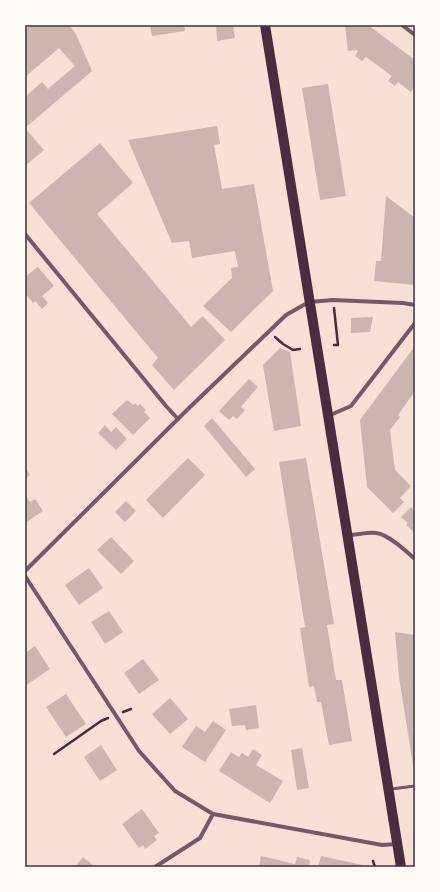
<svg xmlns="http://www.w3.org/2000/svg" width="440" height="892" font-family="'Open Sans',sans-serif">
	<rect width="100%" height="100%" fill="#f7e1d7"/>
	<g fill="#ccb4b1">
		<polygon points="31,25 69,25 76,34 92,71 25,128 25,97 42,82 48,89 75,66 59,48 25,77 25,29"/>
		<polygon points="150,25 184,25 185,31 152,36"/>
		<polygon points="216,25 233,25 235,38 217,41"/>
		<polygon points="345,25 368,25 415,60 415,90 413,89 411,92 398,82 395,86 388,81 392,76 366,57 362,61 355,56 358,51 357,50 348,51"/>
		<polygon points="328,84 346,196 320,200 302,88"/>
		<polygon points="217,126 220,144 214,145 222,189 254,184 273,291 231,332 203,306 232,278 231,268 238,267 235,251 192,258 189,241 172,243 128,140"/>
		<polygon points="25,128 44,150 25,166"/>
		<polygon points="100,143 133,183 97,214 191,327 203,316 225,340 174,390 152,365 158,358 29,203"/>
		<polygon points="386,196 415,218 415,285 374,281 376,261 381,261"/>
		<polygon points="38,267 54,286 42,296 48,303 42,309 35,301 33,303 25,293 25,275 26,276"/>
		<polygon points="373,317 370,332 351,333 351,318"/>
		<polygon points="415,346 415,391 398,415 400,417 390,430 395,470 411,486 400,498 404,502 393,513 367,487 360,420"/>
		<polygon points="280,348 290,352 301,426 274,431 263,365"/>
		<polygon points="249,379 258,387 241,407 245,410 237,419 233,416 229,420 219,411"/>
		<polygon points="127,400 133,405 135,403 138,406 140,404 146,410 144,412 150,418 133,435 112,414"/>
		<polygon points="212,418 255,469 246,477 204,426"/>
		<polygon points="105,425 111,432 116,427 127,439 116,450 98,433"/>
		<polygon points="188,458 205,475 163,518 146,500"/>
		<polygon points="306,458 334,624 327,625 336,680 342,680 352,741 329,745 321,702 317,702 314,686 309,687 300,628 305,627 279,462"/>
		<polygon points="25,467 30,475 25,479"/>
		<polygon points="25,494 30,502 35,499 43,511 25,523"/>
		<polygon points="126,501 136,511 125,522 115,512"/>
		<polygon points="411,507 415,511 415,533 406,525 408,523 401,517"/>
		<polygon points="111,537 134,561 121,574 97,550"/>
		<polygon points="89,568 103,588 79,605 65,585"/>
		<polygon points="109,611 123,632 105,644 91,622"/>
		<polygon points="395,632 415,635 415,771 414,771 399,677"/>
		<polygon points="35,646 50,669 25,686 25,653"/>
		<polygon points="143,659 159,680 139,694 124,673"/>
		<polygon points="66,694 86,724 66,737 46,707"/>
		<polygon points="170,698 188,719 170,734 152,714"/>
		<polygon points="256,705 259,728 246,730 245,725 232,726 229,709"/>
		<polygon points="213,721 226,730 205,762 182,747 196,726 205,732"/>
		<polygon points="101,745 117,770 100,781 84,757"/>
		<polygon points="302,748 309,788 297,790 291,750"/>
		<polygon points="253,749 262,755 256,765 283,781 270,803 219,771 231,752 239,757 242,753 248,757"/>
		<polygon points="142,809 159,833 154,836 157,840 145,849 143,845 139,848 122,824"/>
		<polygon points="261,856 295,864 297,857 310,860 309,867 259,867"/>
		<polygon points="321,856 367,866 367,867 318,867"/>
		<polygon points="83,857 95,867 75,867"/>
	</g>
	<g fill="none" stroke-linecap="round" stroke-linejoin="round">
		<g stroke="#4a2c40" stroke-width="2.5">
			<polyline points="334,308 338,345 334,345"/>
			<polyline points="275,337 283,344 293,350 300,349"/>
			<polyline points="123,712 131,709"/>
			<polyline points="54,754 101,721 108,718"/>
			<polyline points="373,861 375,867"/>
		</g>
		<polyline stroke="#755966" stroke-width="3" points="391,789 415,786"/>
		<g stroke="#755966" stroke-width="4">
			<polyline points="402,25 415,35"/>
			<polyline points="25,234 166,406 178,419"/>
			<polyline points="328,416 351,406 415,323"/>
			<path d="M348 535C356 535 368 532 376 533 388 534 406 551 415 559"/>
			<polyline points="25,571 188,409 286,315 309,302 333,300 403,303 415,305"/>
			<polyline points="25,576 139,751 175,791 213,814 382,845 397,844"/>
			<polyline points="155,867 200,838 213,814"/>
		</g>
		<polyline stroke="#4a2c40" stroke-width="10" points="265,25 401,867"/>
	</g>
	<rect width="440" height="892" fill="none" stroke="#fffaf5" stroke-width="52"/>
	<rect x="26" y="26" width="388" height="840" fill="none" stroke="#4a2c40" stroke-width="1.5"/>
</svg>
